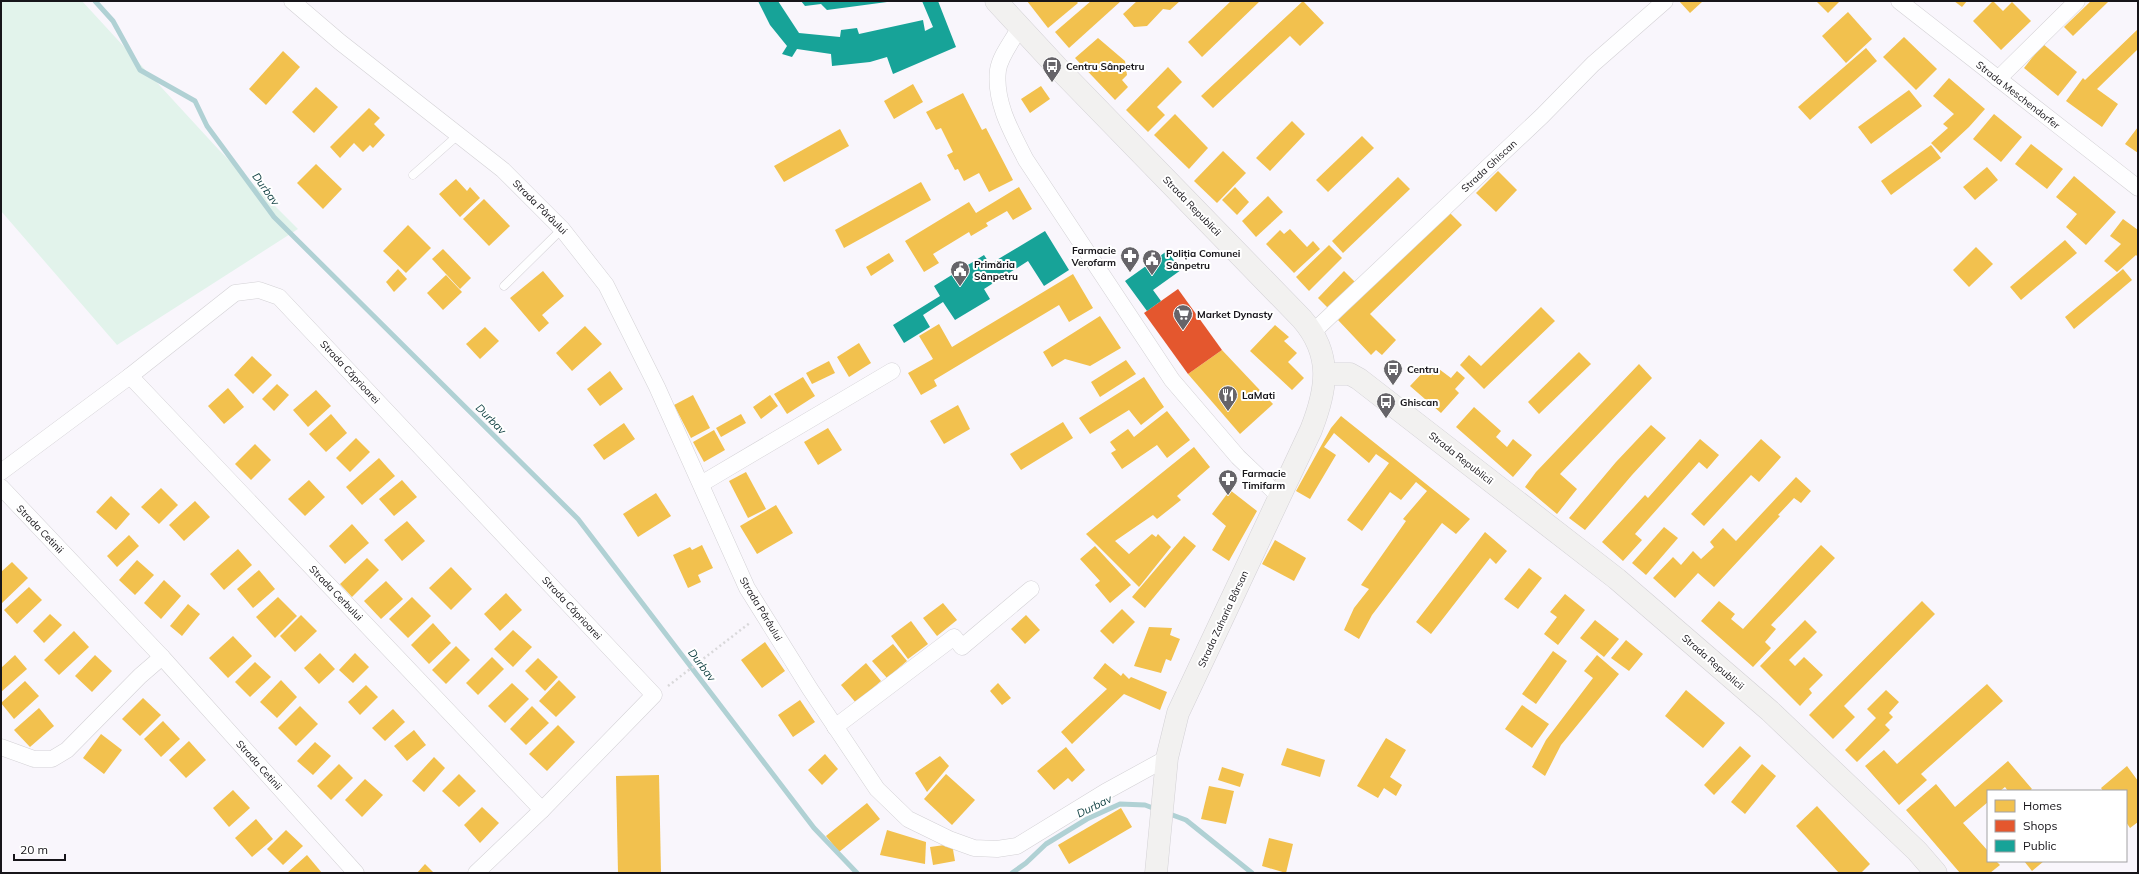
<svg xmlns="http://www.w3.org/2000/svg" width="2139" height="874" font-family="Mulish,sans-serif">
	<rect width="100%" height="100%" fill="#f9f6fc"/>
	<polygon fill="#e2f3eb" points="1,1 82,1 219,150 298,229 117,345 1,211"/>
	<g fill="#f2c14e">
		<polygon points="1027,1 1076,1 1078,3 1048,28"/>
		<polygon points="1091,1 1121,1 1069,48 1055,32"/>
		<polygon points="1137,1 1180,1 1170,10 1163,9 1147,26 1134,27 1123,14"/>
		<polygon points="1231,1 1260,1 1202,57 1188,42"/>
		<polygon points="1303,1 1324,23 1300,46 1290,36 1213,108 1201,96"/>
		<polygon points="1679,1 1703,1 1690,13"/>
		<polygon points="1816,1 1840,1 1828,13"/>
		<polygon points="1954,1 1967,1 1962,7"/>
		<polygon points="1993,1 2003,11 2012,2 2031,21 2001,50 1973,21"/>
		<polygon points="2091,1 2109,1 2073,36 2064,27"/>
		<polygon points="1848,12 1872,39 1846,63 1822,36"/>
		<polygon points="2138,29 2138,49 2097,89 2118,104 2102,127 2066,101 2083,78 2085,80"/>
		<polygon points="1904,37 1937,69 1916,90 1883,57"/>
		<polygon points="1098,38 1125,61 1127,75 1122,80 1128,87 1115,100 1075,58"/>
		<polygon points="2043,44 2077,72 2058,96 2024,68"/>
		<polygon points="1866,48 1877,61 1810,120 1798,107"/>
		<polygon points="283,51 300,67 266,105 249,89"/>
		<polygon points="1168,67 1182,82 1157,107 1165,115 1148,132 1126,110"/>
		<polygon points="1949,78 1985,109 1969,127 1941,153 1931,143 1948,128 1943,124 1954,114 1933,96"/>
		<polygon points="913,84 923,102 894,119 884,101"/>
		<polygon points="1041,86 1050,99 1030,113 1021,99"/>
		<polygon points="316,87 338,107 314,133 292,112"/>
		<polygon points="1909,90 1922,106 1871,144 1858,127"/>
		<polygon points="963,93 982,130 986,128 1013,180 989,192 979,173 964,181 958,169 955,170 947,155 953,152 941,128 936,130 926,112"/>
		<polygon points="369,108 380,118 374,124 385,135 373,148 370,145 363,152 354,143 340,158 330,147"/>
		<polygon points="1175,114 1208,148 1189,169 1154,135"/>
		<polygon points="1994,114 2022,137 2001,162 1973,139"/>
		<polygon points="1292,121 1305,134 1270,171 1256,158"/>
		<polygon points="2138,127 2138,153 2125,144"/>
		<polygon points="840,129 849,146 784,182 774,166"/>
		<polygon points="1362,136 1374,148 1328,192 1316,180"/>
		<polygon points="2031,144 2063,169 2047,189 2015,164"/>
		<polygon points="1931,145 1941,158 1891,195 1881,181"/>
		<polygon points="1223,151 1246,173 1217,203 1194,181"/>
		<polygon points="316,164 342,189 323,209 297,183"/>
		<polygon points="1987,167 1998,180 1975,200 1963,187"/>
		<polygon points="1498,171 1517,190 1496,212 1476,193"/>
		<polygon points="2074,176 2116,212 2086,245 2066,227 2077,214 2056,197"/>
		<polygon points="1398,177 1410,189 1343,253 1332,241"/>
		<polygon points="456,179 467,191 470,187 480,198 460,217 439,194"/>
		<polygon points="921,182 931,200 844,248 835,230"/>
		<polygon points="1019,187 1032,209 1013,220 1007,211 986,223 988,226 971,236 969,232 933,254 939,263 924,272 905,241 969,202 976,213"/>
		<polygon points="1235,187 1249,202 1237,215 1222,200"/>
		<polygon points="1268,196 1283,212 1256,237 1242,221"/>
		<polygon points="484,199 510,226 489,246 463,219"/>
		<polygon points="1449,212 1462,225 1370,314 1396,340 1382,355 1376,350 1371,355 1338,320"/>
		<polygon points="2123,219 2138,230 2138,257 2136,255 2117,272 2104,261 2121,244 2110,236"/>
		<polygon points="408,225 431,248 406,273 383,251"/>
		<polygon points="1290,229 1307,247 1313,241 1320,249 1294,273 1266,244 1280,230 1284,234"/>
		<polygon points="2065,240 2077,253 2021,300 2010,287"/>
		<polygon points="1329,245 1342,258 1309,291 1296,277"/>
		<polygon points="1976,247 1993,264 1969,287 1953,270"/>
		<polygon points="443,249 471,278 460,289 432,259"/>
		<polygon points="889,253 894,261 871,276 866,267"/>
		<polygon points="398,269 407,279 394,292 386,282"/>
		<polygon points="2123,269 2132,280 2074,329 2065,317"/>
		<polygon points="543,271 564,296 542,315 549,323 539,332 510,298"/>
		<polygon points="1344,271 1356,283 1330,310 1318,298"/>
		<polygon points="1073,274 1093,308 1069,322 1059,305 934,380 937,386 921,395 908,373 933,359 919,336 939,324 952,347"/>
		<polygon points="446,275 462,292 443,310 427,293"/>
		<polygon points="1541,307 1555,321 1484,389 1460,365 1469,355 1481,366"/>
		<polygon points="1100,316 1121,348 1090,366 1065,359 1052,367 1043,352"/>
		<polygon points="1275,325 1289,337 1284,341 1297,353 1288,362 1304,378 1292,390 1250,351"/>
		<polygon points="585,326 602,344 572,371 556,353"/>
		<polygon points="485,327 499,341 480,359 466,344"/>
		<polygon points="859,343 871,363 849,377 837,357"/>
		<polygon points="1222,350 1273,404 1240,434 1188,374"/>
		<polygon points="1579,352 1591,364 1539,414 1528,402"/>
		<polygon points="252,356 272,375 253,394 234,375"/>
		<polygon points="1126,360 1136,374 1100,397 1091,382"/>
		<polygon points="829,361 835,373 812,384 806,373"/>
		<polygon points="1639,364 1652,378 1560,474 1577,489 1557,514 1525,487 1536,472"/>
		<polygon points="1427,368 1434,375 1439,369 1451,378 1457,371 1465,378 1455,389 1459,393 1441,413 1410,386"/>
		<polygon points="610,371 623,389 600,406 587,389"/>
		<polygon points="803,377 815,396 787,414 774,394"/>
		<polygon points="1144,377 1164,407 1141,425 1129,410 1090,434 1079,418"/>
		<polygon points="277,384 289,395 274,411 262,399"/>
		<polygon points="228,388 244,407 224,424 208,406"/>
		<polygon points="316,390 331,406 308,427 293,410"/>
		<polygon points="693,395 710,428 691,438 674,405"/>
		<polygon points="770,395 778,406 761,419 753,407"/>
		<polygon points="958,405 970,429 944,444 930,421"/>
		<polygon points="1474,407 1501,431 1496,437 1507,447 1513,439 1532,455 1513,477 1456,427"/>
		<polygon points="1167,411 1190,440 1167,458 1157,445 1122,469 1111,453 1116,450 1110,442 1128,429 1134,437"/>
		<polygon points="331,414 347,433 326,452 309,434"/>
		<polygon points="741,414 746,423 721,437 716,428"/>
		<polygon points="1341,416 1470,519 1456,534 1442,523 1372,615 1359,639 1344,630 1354,608 1369,589 1361,585 1406,521 1403,519 1427,491 1416,482 1401,500 1390,492 1362,531 1347,520 1389,463 1376,454 1369,463 1334,433 1324,447 1336,455 1310,499 1296,491 1331,428"/>
		<polygon points="1063,422 1073,438 1021,470 1010,454"/>
		<polygon points="624,423 635,439 604,460 593,445"/>
		<polygon points="1651,425 1666,438 1632,475 1585,530 1569,518 1616,462"/>
		<polygon points="828,428 842,450 818,465 804,442"/>
		<polygon points="714,430 725,450 704,462 693,442"/>
		<polygon points="356,438 370,452 350,472 336,458"/>
		<polygon points="1700,439 1719,455 1707,469 1699,462 1635,534 1642,540 1623,561 1602,542 1645,495 1648,498"/>
		<polygon points="1761,439 1781,457 1759,482 1751,475 1704,526 1691,514"/>
		<polygon points="255,444 271,460 251,480 235,464"/>
		<polygon points="1194,447 1210,467 1177,496 1181,500 1157,519 1153,515 1115,541 1129,554 1152,534 1156,537 1158,534 1171,547 1139,587 1086,534"/>
		<polygon points="379,458 395,476 362,505 346,487"/>
		<polygon points="746,472 766,509 748,518 729,481"/>
		<polygon points="1796,477 1811,491 1801,503 1794,498 1778,515 1780,516 1714,587 1698,573 1675,598 1653,578 1673,557 1681,565 1693,551 1701,559 1714,547 1710,542 1723,528 1736,541"/>
		<polygon points="309,480 325,497 305,516 288,499"/>
		<polygon points="402,480 417,497 394,516 379,499"/>
		<polygon points="161,488 178,505 159,524 141,507"/>
		<polygon points="1230,490 1257,511 1229,561 1212,550 1226,526 1212,514"/>
		<polygon points="656,493 671,516 638,537 623,514"/>
		<polygon points="111,496 130,514 116,530 96,512"/>
		<polygon points="195,501 210,517 184,541 169,525"/>
		<polygon points="776,505 793,533 757,554 740,526"/>
		<polygon points="407,521 425,541 402,561 384,540"/>
		<polygon points="352,524 369,543 345,564 329,546"/>
		<polygon points="1664,527 1678,538 1646,575 1632,563"/>
		<polygon points="1485,532 1507,551 1496,564 1490,558 1431,634 1416,622"/>
		<polygon points="129,535 139,546 117,567 107,556"/>
		<polygon points="1184,536 1196,546 1145,608 1132,597"/>
		<polygon points="1275,540 1306,558 1294,581 1262,564"/>
		<polygon points="702,545 713,568 698,575 701,582 688,588 673,555 690,547 692,550"/>
		<polygon points="1821,545 1835,558 1771,625 1776,629 1765,642 1771,648 1753,667 1701,621 1719,601 1735,614 1731,619 1743,629"/>
		<polygon points="1095,546 1131,585 1110,603 1095,585 1100,581 1080,559"/>
		<polygon points="238,549 252,565 224,590 210,574"/>
		<polygon points="367,558 379,570 352,597 340,584"/>
		<polygon points="137,560 154,575 135,595 119,580"/>
		<polygon points="12,562 28,578 1,604 1,572"/>
		<polygon points="451,567 472,589 451,610 429,588"/>
		<polygon points="1529,568 1542,578 1518,609 1504,599"/>
		<polygon points="259,570 275,589 253,608 237,589"/>
		<polygon points="164,580 181,596 161,619 144,603"/>
		<polygon points="386,581 403,599 381,619 364,601"/>
		<polygon points="29,587 42,600 17,624 4,610"/>
		<polygon points="506,593 522,610 500,631 484,614"/>
		<polygon points="1565,594 1585,610 1558,645 1544,634 1557,617 1550,612"/>
		<polygon points="278,597 297,616 275,638 256,617"/>
		<polygon points="412,597 431,616 408,638 389,619"/>
		<polygon points="1922,601 1935,614 1844,706 1855,717 1833,739 1809,715"/>
		<polygon points="943,603 957,620 937,636 923,618"/>
		<polygon points="188,604 200,614 182,636 170,626"/>
		<polygon points="1122,609 1135,622 1113,644 1100,631"/>
		<polygon points="50,614 62,625 44,643 33,631"/>
		<polygon points="301,615 317,631 295,652 280,636"/>
		<polygon points="1026,615 1040,630 1025,644 1011,629"/>
		<polygon points="1595,620 1619,639 1604,657 1580,638"/>
		<polygon points="1805,620 1817,632 1789,660 1795,666 1804,657 1823,675 1809,689 1812,693 1800,706 1760,666"/>
		<polygon points="911,621 928,644 908,659 891,636"/>
		<polygon points="433,623 451,643 429,664 411,645"/>
		<polygon points="1149,627 1172,628 1170,635 1180,639 1171,661 1166,659 1161,673 1134,666"/>
		<polygon points="513,630 532,647 513,667 494,649"/>
		<polygon points="74,631 89,647 59,675 44,660"/>
		<polygon points="233,636 252,656 228,678 209,658"/>
		<polygon points="1626,640 1643,654 1629,671 1611,658"/>
		<polygon points="765,642 785,671 762,688 741,660"/>
		<polygon points="893,644 907,661 887,678 872,661"/>
		<polygon points="456,646 470,660 446,684 432,670"/>
		<polygon points="1553,651 1567,661 1536,704 1522,694"/>
		<polygon points="320,653 335,669 319,684 304,668"/>
		<polygon points="355,653 369,667 353,683 339,670"/>
		<polygon points="15,655 27,669 1,692 1,668"/>
		<polygon points="95,655 112,671 92,692 75,676"/>
		<polygon points="1597,655 1619,674 1561,745 1545,776 1532,767 1546,740 1593,678 1584,671"/>
		<polygon points="492,657 504,669 478,695 466,683"/>
		<polygon points="538,658 558,677 545,691 525,671"/>
		<polygon points="255,662 271,677 250,697 235,682"/>
		<polygon points="866,663 881,681 856,703 841,685"/>
		<polygon points="1105,663 1121,676 1123,673 1129,679 1131,677 1167,692 1160,710 1124,694 1072,744 1061,732 1107,689 1093,678"/>
		<polygon points="281,680 297,697 277,718 260,702"/>
		<polygon points="559,680 576,697 556,717 539,701"/>
		<polygon points="25,681 39,696 14,719 1,703"/>
		<polygon points="512,683 529,699 505,723 488,706"/>
		<polygon points="998,683 1011,698 1002,705 990,691"/>
		<polygon points="1987,684 2003,701 1921,774 1927,780 1899,805 1865,766 1884,750 1897,764"/>
		<polygon points="366,685 378,697 360,715 348,702"/>
		<polygon points="1686,690 1725,723 1703,748 1665,716"/>
		<polygon points="1886,690 1899,702 1889,713 1893,717 1885,725 1890,730 1857,762 1845,750 1876,718 1867,709"/>
		<polygon points="143,698 161,715 140,736 122,719"/>
		<polygon points="800,700 815,722 793,737 778,715"/>
		<polygon points="1522,705 1549,724 1532,748 1505,729"/>
		<polygon points="300,706 318,724 296,746 278,728"/>
		<polygon points="532,706 549,723 526,745 510,729"/>
		<polygon points="39,708 54,726 30,747 14,730"/>
		<polygon points="393,709 405,722 385,741 372,728"/>
		<polygon points="163,721 180,739 161,757 144,739"/>
		<polygon points="558,725 575,742 547,771 529,754"/>
		<polygon points="414,730 426,745 407,761 394,746"/>
		<polygon points="101,734 122,750 104,774 83,758"/>
		<polygon points="1386,738 1406,750 1390,777 1402,785 1396,796 1384,788 1378,798 1357,786"/>
		<polygon points="189,741 206,760 186,778 169,760"/>
		<polygon points="315,742 331,756 313,775 297,761"/>
		<polygon points="1740,746 1751,756 1714,795 1704,785"/>
		<polygon points="1066,747 1085,770 1072,782 1068,778 1054,790 1037,771"/>
		<polygon points="1287,748 1325,760 1320,777 1281,765"/>
		<polygon points="825,754 838,769 822,785 808,770"/>
		<polygon points="940,756 949,766 927,792 915,773"/>
		<polygon points="434,757 445,768 424,792 412,781"/>
		<polygon points="2008,761 2032,789 2029,791 2008,791 2005,787 2000,791 1988,791 1988,802 1963,823 1988,851 1988,861 1996,861 2000,865 1990,873 1960,873 1906,810 1936,784 1955,807"/>
		<polygon points="339,764 353,778 331,800 317,786"/>
		<polygon points="1762,764 1776,776 1745,814 1731,802"/>
		<polygon points="2127,766 2138,781 2138,822 2130,828 2126,822 2126,791 2103,791 2101,788"/>
		<polygon points="1222,767 1244,774 1240,787 1218,780"/>
		<polygon points="459,774 476,791 459,807 442,791"/>
		<polygon points="946,774 975,800 952,825 924,799"/>
		<polygon points="659,775 661,873 618,873 616,776"/>
		<polygon points="365,779 383,795 362,817 345,800"/>
		<polygon points="1209,786 1234,791 1226,824 1201,819"/>
		<polygon points="233,790 250,808 229,827 213,808"/>
		<polygon points="867,803 880,819 839,852 826,836"/>
		<polygon points="1817,806 1870,864 1861,873 1839,873 1796,826"/>
		<polygon points="482,807 499,823 480,843 464,825"/>
		<polygon points="1121,808 1132,827 1069,864 1058,845"/>
		<polygon points="256,819 273,839 252,857 235,838"/>
		<polygon points="286,830 303,846 283,865 267,849"/>
		<polygon points="887,830 926,842 925,864 880,855"/>
		<polygon points="1269,838 1293,844 1286,873 1262,866"/>
		<polygon points="952,844 955,861 933,865 930,847"/>
		<polygon points="307,855 322,873 287,873"/>
		<polygon points="2024,861 2044,861 2032,871"/>
		<polygon points="425,864 434,873 417,873"/>
	</g>
	<polygon fill="#e4572e" points="1178,289 1222,350 1188,374 1144,313"/>
	<g fill="#17a398">
		<polygon points="758,1 778,1 799,33 840,37 841,30 857,28 859,34 923,20 925,31 933,27 922,1 938,1 956,47 893,74 887,57 870,62 832,66 831,54 797,49 792,57 782,54 787,46 770,25"/>
		<polygon points="801,1 887,1 887,2 827,10 821,4 805,6"/>
		<polygon points="1045,231 1069,270 1044,286 1028,261 984,289 990,299 955,320 943,302 923,315 930,327 904,343 893,325 940,296 934,286 984,255 990,264"/>
		<polygon points="1167,251 1181,270 1153,290 1161,301 1147,311 1125,281"/>
	</g>
	<g fill="none" stroke-linecap="round" stroke-linejoin="round">
		<g stroke="#b0d1d4" stroke-width="5">
			<polyline points="95,1 113,21 140,70 195,101 207,126 274,217 578,519 814,828 857,873"/>
			<polyline points="1167,813 1186,820 1252,873"/>
			<polyline points="1012,873 1026,863 1046,844 1087,819 1120,804 1145,805 1158,810"/>
		</g>
		<g stroke="#d3d1d5" stroke-width="9">
			<g id="lane">
				<polyline points="413,175 457,136"/>
				<polyline points="504,286 562,229"/>
			</g>
		</g>
		<g stroke="#d3d1d5" stroke-width="17">
			<g id="street">
				<polyline points="292,1 340,42 503,170 562,229 606,285 657,387 747,588 810,689 877,789 908,819 949,839 974,848 997,849 1017,846 1105,792 1167,758"/>
				<polyline points="1899,1 2138,188"/>
				<path d="M1020 27C1013 40 1000 56 998 70 994 102 1012 133 1026 160L1172 380 1238 457 1280 497"/>
				<polyline points="1998,79 2077,1"/>
				<polyline points="1313,332 1542,116 1593,64 1665,1"/>
				<polyline points="130,376 542,810"/>
				<polyline points="1,472 130,376 235,293 259,290 279,297 654,695 542,810 476,873"/>
				<polyline points="701,484 892,371"/>
				<polyline points="1,487 162,657 356,873"/>
				<polyline points="835,727 954,637 962,647 1031,589"/>
				<polyline points="1,747 34,759 52,759 67,750 140,676 162,657"/>
			</g>
		</g>
		<g stroke="#d3d1d5" stroke-width="23">
			<g id="secondary">
				<path d="M996 1 1058 68 1302 319C1333 355 1327 389 1311 430L1178 713 1167 758 1156 873"/>
				<polyline points="1325,374 1350,374 1359,379 1617,579 1770,711 1917,851 1936,873"/>
			</g>
		</g>
		<polyline stroke="#d9d8da" stroke-width="2.5" stroke-dasharray="2 3" stroke-linecap="butt" points="668,686 751,622"/>
		<use href="#lane" stroke="#fefeff" stroke-width="8"/>
		<use href="#street" stroke="#fefeff" stroke-width="16"/>
		<use href="#secondary" stroke="#f2f1f0" stroke-width="22"/>
	</g>
	<defs>
		<g id="bus-pin" transform="scale(1)"><path d="M0 17L-7.5 6A9.5 9.5 0 1 1 7.5 6Z" fill="#666469" stroke="#fff"/><path d="M-5-6H5V4H4V6H2V4H-2V6H-4V4H-5ZM-3.5-4V0h7V-4ZM-3.5 1.2v1.5H-2V1.2ZM2 1.2v1.5H3.5V1.2Z" fill="#fff"/></g>
		<g id="pharmacy-pin" transform="scale(1)"><path d="M0 17L-7.5 6A9.5 9.5 0 1 1 7.5 6Z" fill="#666469" stroke="#fff"/><path d="M-2-6h4v4h4v4h-4v4h-4v-4h-4v-4h4Z" fill="#fff"/></g>
		<g id="civic-pin" transform="scale(1)"><path d="M0 17L-7.5 6A9.5 9.5 0 1 1 7.5 6Z" fill="#666469" stroke="#fff"/><path d="M-.6-6.5H3V-4.5H.6V-3L4-1V1h2V6H-6V1h2V-1L-.6-3ZM-1.2 2.5V6h2.4V2.5Z" fill="#fff"/></g>
		<g id="supermarket-pin" transform="scale(1)"><path d="M0 17L-7.5 6A9.5 9.5 0 1 1 7.5 6Z" fill="#666469" stroke="#fff"/><path d="M-6-5.5h2.5l.6 2H6L4.5 2H-2.5L-4.4-4H-6ZM-1.5 3.2a1.3 1.3 0 1 0 .1 0ZM3 3.2a1.3 1.3 0 1 0 .1 0Z" fill="#fff"/></g>
		<g id="restaurant-pin" transform="scale(1)"><path d="M0 17L-7.5 6A9.5 9.5 0 1 1 7.5 6Z" fill="#666469" stroke="#fff"/><path d="M-5-6h1v4h1v-4h1v4h1v-4h1v5L-1.5 .5V6h-2V.5L-5-1ZM5-6V6H3V1.5H1.5Q1.5-4 5-6Z" fill="#fff"/></g>
	</defs>
	<g fill-rule="evenodd">
		<use href="#bus-pin" x="1052" y="66"/>
		<use href="#pharmacy-pin" x="1130" y="256"/>
		<use href="#civic-pin" x="1152" y="259"/>
		<use href="#civic-pin" x="960" y="270"/>
		<use href="#supermarket-pin" x="1183" y="314"/>
		<use href="#bus-pin" x="1393" y="369"/>
		<use href="#restaurant-pin" x="1228" y="395"/>
		<use href="#bus-pin" x="1386" y="402"/>
		<use href="#pharmacy-pin" x="1228" y="479"/>
	</g>
	<g text-anchor="middle" dominant-baseline="central" stroke-width="4" stroke-linejoin="round" paint-order="stroke">
		<g font-size="10" font-weight="bold" fill="#17151a" stroke="#fff" text-anchor="start">
			<text x="1066" y="66">Centru Sânpetru</text>
			<text x="1116" y="250" text-anchor="end">Farmacie<tspan x="1116" dy="12">Verofarm</tspan></text>
			<text x="1166" y="253">Poliția Comunei<tspan x="1166" dy="12">Sânpetru</tspan></text>
			<text x="974" y="264">Primăria<tspan x="974" dy="12">Sânpetru</tspan></text>
			<text x="1197" y="314">Market Dynasty</text>
			<text x="1407" y="369">Centru</text>
			<text x="1242" y="395">LaMati</text>
			<text x="1400" y="402">Ghiscan</text>
			<text x="1242" y="473">Farmacie<tspan x="1242" dy="12">Timifarm</tspan></text>
		</g>
		<g font-size="10" fill="#17151a" stroke="#fff">
			<text transform="translate(2018 95) rotate(38)">Strada Meschendorfer</text>
			<text transform="translate(1489 166) rotate(-43)">Strada Ghiscan</text>
			<text transform="translate(1192 206) rotate(46)">Strada Republicii</text>
			<text transform="translate(540 207) rotate(45)">Strada Pârâului</text>
			<text transform="translate(350 372) rotate(47)">Strada Căprioarei</text>
			<text transform="translate(1461 458) rotate(38)">Strada Republicii</text>
			<text transform="translate(40 529) rotate(46)">Strada Cetinii</text>
			<text transform="translate(336 593) rotate(46)">Strada Cerbului</text>
			<text transform="translate(572 608) rotate(47)">Strada Căprioarei</text>
			<text transform="translate(761 609) rotate(59)">Strada Pârâului</text>
			<text transform="translate(1223 619) rotate(-65)">Strada Zaharia Bârsan</text>
			<text transform="translate(1713 662) rotate(41)">Strada Republicii</text>
			<text transform="translate(259 765) rotate(48)">Strada Cetinii</text>
		</g>
		<g font-size="11" font-style="italic" fill="#0e3e40" stroke="#fff">
			<text transform="translate(266 189) rotate(54)">Durbav</text>
			<text transform="translate(491 419) rotate(45)">Durbav</text>
			<text transform="translate(702 665) rotate(53)">Durbav</text>
			<text transform="translate(1094 806) rotate(-26)">Durbav</text>
		</g>
	</g>
	<rect width="2139" height="874" fill="none" stroke="#17151a" stroke-width="4"/>
	<rect x="1987" y="790" width="140" height="72" fill="#ffffff" stroke="#a2a1a3"/>
	<rect x="1995" y="800" width="20" height="12" fill="#f2c14e" stroke="#a2a1a3"/>
	<text x="2023" y="810" font-size="12" fill="#17151a">Homes</text>
	<rect x="1995" y="820" width="20" height="12" fill="#e4572e" stroke="#a2a1a3"/>
	<text x="2023" y="830" font-size="12" fill="#17151a">Shops</text>
	<rect x="1995" y="840" width="20" height="12" fill="#17a398" stroke="#a2a1a3"/>
	<text x="2023" y="850" font-size="12" fill="#17151a">Public</text>
	<path d="M14 854v6h51v-6" fill="none" stroke="#17151a" stroke-width="2"/>
	<text x="20" y="854" font-size="12" fill="#17151a" stroke="#ffffff" stroke-width="3" paint-order="stroke">20 m</text>
</svg>
